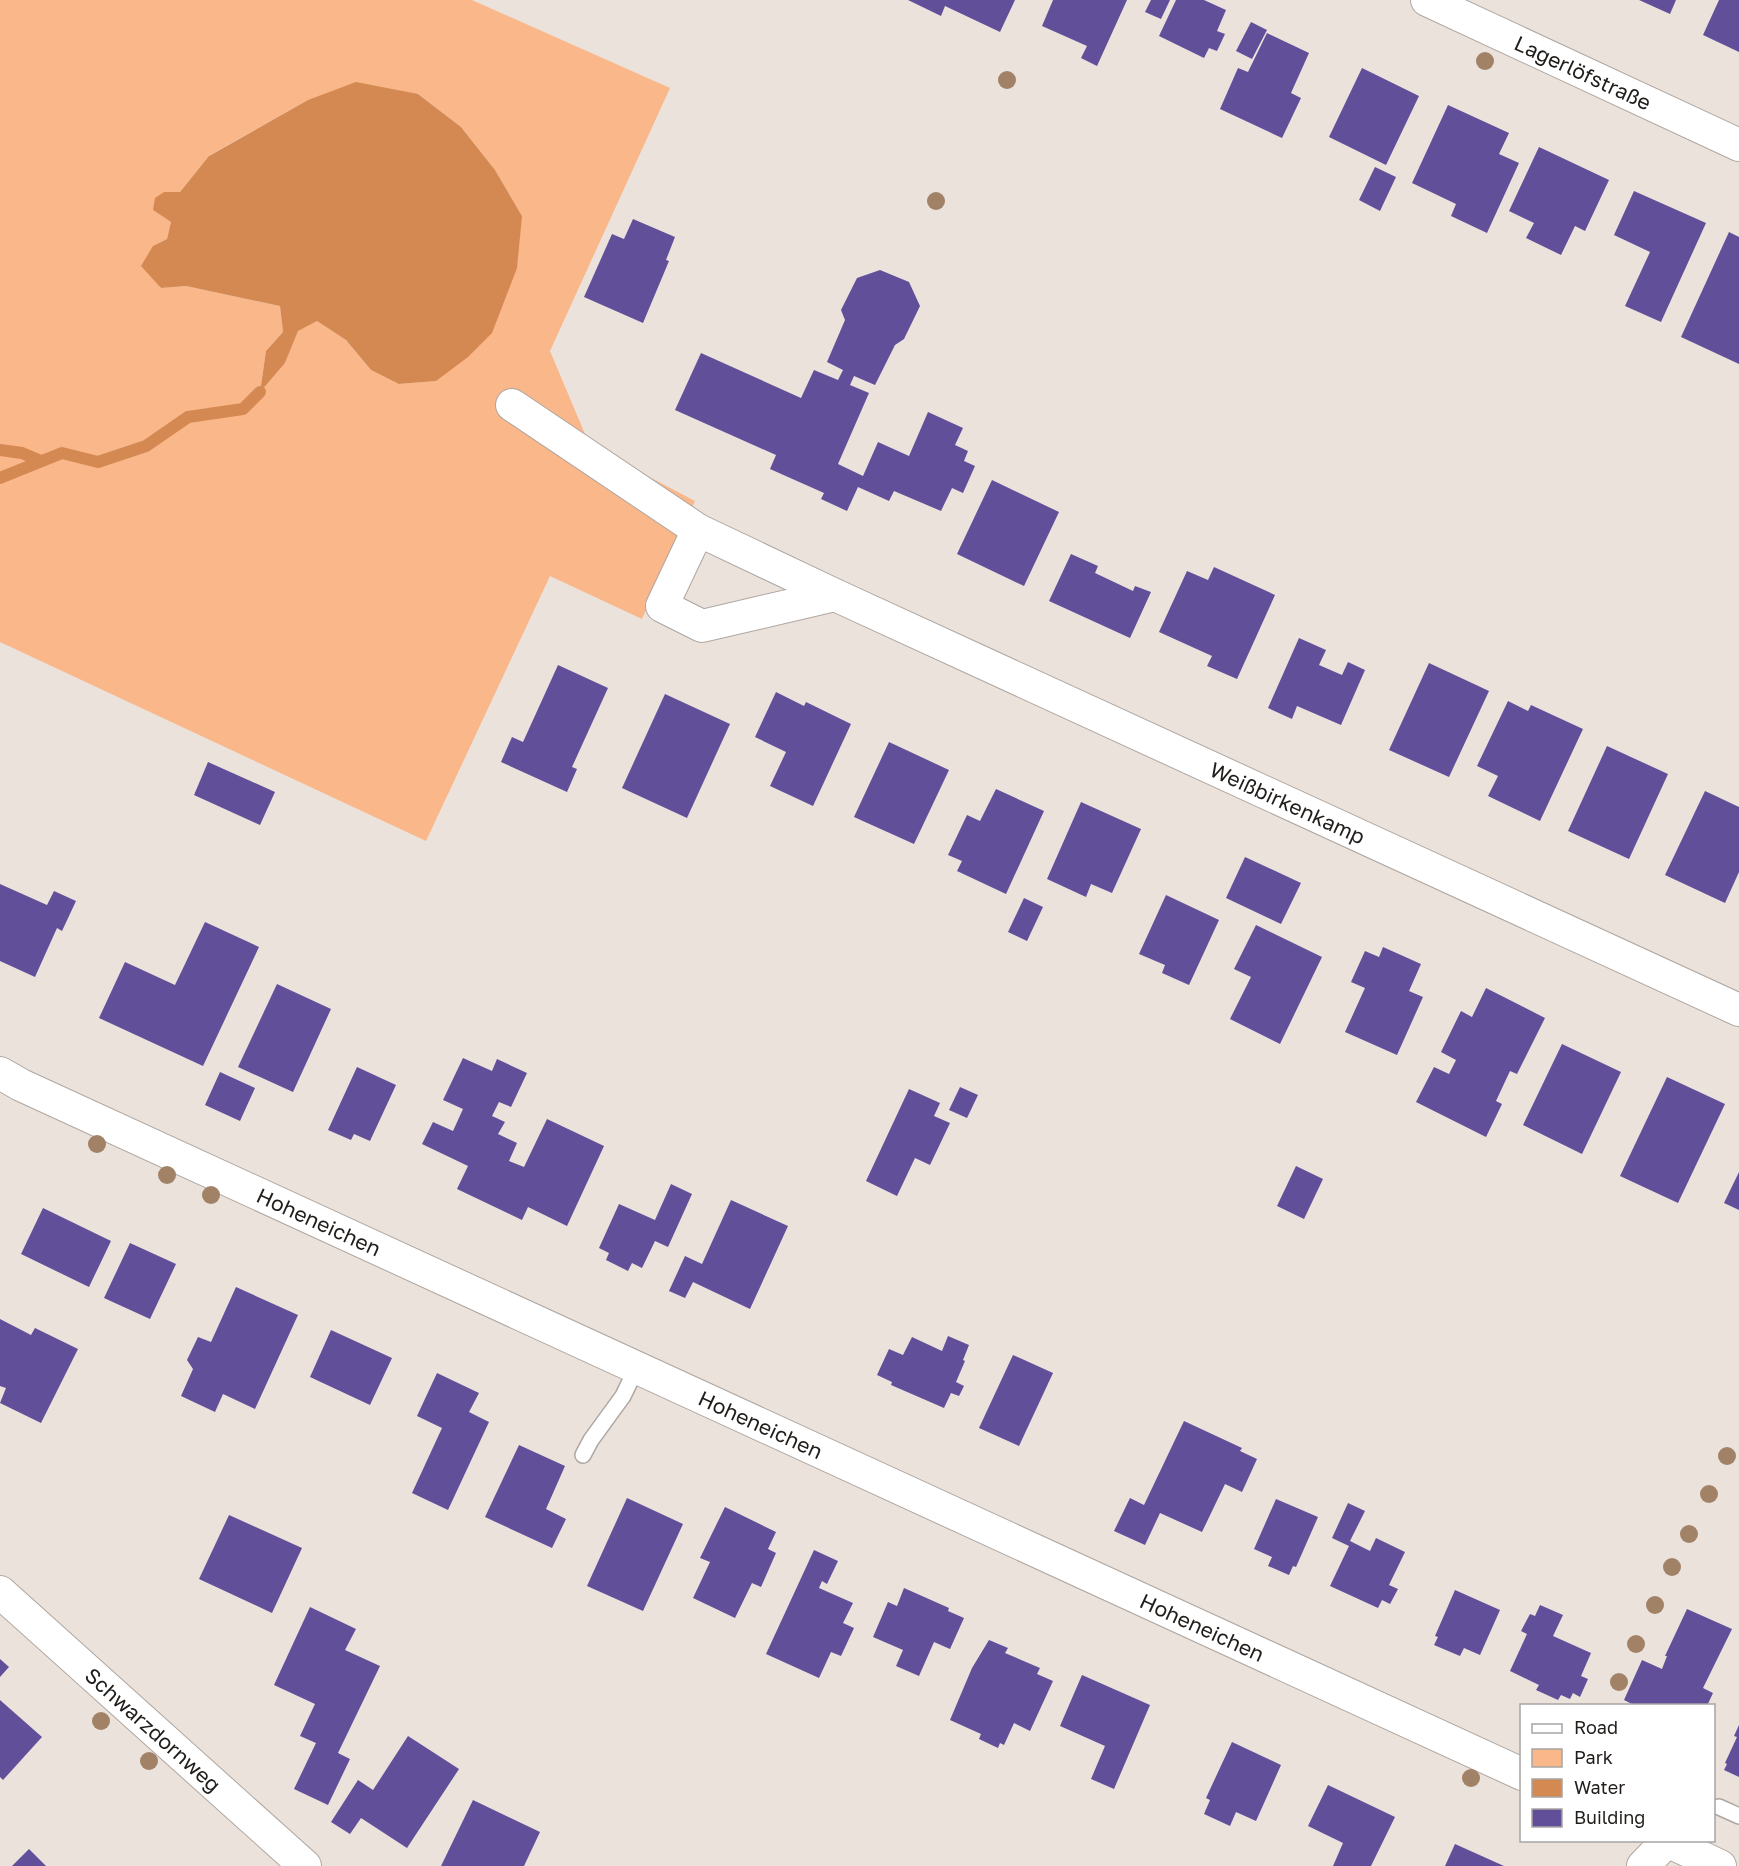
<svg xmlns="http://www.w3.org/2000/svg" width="1739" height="1866" font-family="'Golos Text',sans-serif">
	<rect width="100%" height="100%" fill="#ebe2dc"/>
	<path fill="#f9b78a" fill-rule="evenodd" d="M0 0H472L670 88 550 351 590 446 695 501 642 619 550 576 426 841 0 642ZM418 94 461 127 495 170 522 216 436 381 400 384 371 370 346 340 317 321 298 330 285 363 260 391 266 351 283 332 280 306 186 286 160 288 153 246 167 239 171 222 153 210 164 192H180L210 155 308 100Z"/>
	<polygon fill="#d58952" points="356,82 418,94 461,127 495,170 522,216 517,268 492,333 468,357 436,381 399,384 371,370 346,340 317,321 298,331 285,363 260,392 266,351 283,332 280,306 186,286 161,288 141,266 153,246 167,239 171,222 153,210 155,198 164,192 180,192 209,156 308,100"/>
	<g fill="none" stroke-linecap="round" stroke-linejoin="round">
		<g stroke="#d58952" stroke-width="12">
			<polyline points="0,450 22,453 41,461"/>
			<polyline points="0,478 62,453 98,462 146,446 188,417 243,409 260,392"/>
		</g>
	</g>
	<g fill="#624f9a">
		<polygon points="908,0 1015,0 1000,32 945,6 941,16"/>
		<polygon points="1053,0 1127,0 1097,66 1081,58 1087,46 1042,26"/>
		<polygon points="1151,0 1170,0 1161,19 1145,12"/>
		<polygon points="1176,0 1204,0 1226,10 1217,31 1225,34 1217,51 1209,48 1204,58 1159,36"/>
		<polygon points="1639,0 1676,0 1670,14"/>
		<polygon points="1719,0 1739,0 1739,52 1703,35"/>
		<polygon points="1251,22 1267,30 1252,59 1236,51"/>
		<polygon points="1267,33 1309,53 1291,93 1301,98 1282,138 1220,109 1238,68 1248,72"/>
		<polygon points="1362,68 1419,96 1386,165 1329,137"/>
		<polygon points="1448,105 1509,133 1499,154 1519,163 1487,233 1451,216 1456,204 1412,183"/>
		<polygon points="1539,147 1609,180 1585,231 1575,226 1561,255 1526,238 1534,223 1509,211"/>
		<polygon points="1375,167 1396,177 1380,211 1359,200"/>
		<polygon points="1634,191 1706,223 1661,322 1625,306 1650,252 1614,235"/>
		<polygon points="633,219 675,237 666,260 669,261 643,323 584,297 612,234 624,239"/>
		<polygon points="1729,232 1739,237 1739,364 1681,337"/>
		<polygon points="880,270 909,282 920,306 904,339 895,345 875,385 854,376 850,385 869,393 838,464 863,476 878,442 909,456 928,412 963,428 955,445 968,451 964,461 975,466 963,493 952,488 941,511 894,491 889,501 858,487 847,511 821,499 824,493 770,469 776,455 675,410 701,353 801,398 814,370 838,380 843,370 827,362 845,320 841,310 857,278"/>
		<polygon points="992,480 1059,512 1024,586 957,554"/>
		<polygon points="1071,554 1098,566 1095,573 1133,591 1135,586 1151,592 1130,638 1049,601"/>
		<polygon points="1214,567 1275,595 1237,679 1207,666 1212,656 1159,632 1187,571 1208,580"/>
		<polygon points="1299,638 1326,650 1319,665 1342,675 1348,662 1365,670 1341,725 1297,706 1292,719 1268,708"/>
		<polygon points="1429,663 1489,691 1449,777 1389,750"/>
		<polygon points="558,665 608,688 572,767 577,769 567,792 501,762 512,737 523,742"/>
		<polygon points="776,692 804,706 806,702 851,724 813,806 770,786 786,752 755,737"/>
		<polygon points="665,694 730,724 687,818 622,788"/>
		<polygon points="1508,701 1528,711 1531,705 1583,729 1540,821 1488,796 1498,776 1477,766"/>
		<polygon points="889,742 949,770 914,844 854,817"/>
		<polygon points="1607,746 1668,774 1629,859 1568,831"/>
		<polygon points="208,762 275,792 260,825 194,795"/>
		<polygon points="996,789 1044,811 1006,894 957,871 962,861 948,855 967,815 980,821"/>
		<polygon points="1705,791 1739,807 1739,872 1725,903 1665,875"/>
		<polygon points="1081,802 1141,829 1112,893 1091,884 1086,897 1047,879"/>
		<polygon points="1245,857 1301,883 1281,924 1226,898"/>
		<polygon points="0,884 47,905 54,891 76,901 62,931 57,928 35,977 0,961"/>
		<polygon points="1166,895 1219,920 1189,985 1162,973 1165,965 1139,954"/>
		<polygon points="1024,898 1043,907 1027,941 1008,932"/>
		<polygon points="205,922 259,947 203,1066 99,1018 125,962 175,985"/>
		<polygon points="1256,925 1322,957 1280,1044 1230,1019 1251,977 1234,969"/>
		<polygon points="1383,947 1421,964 1409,991 1423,997 1397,1055 1345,1032 1365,988 1351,982 1365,951 1379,957"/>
		<polygon points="277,984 331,1009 293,1092 238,1067"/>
		<polygon points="1486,988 1545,1018 1517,1074 1510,1071 1496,1101 1502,1104 1486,1137 1416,1102 1434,1067 1449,1074 1456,1060 1441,1052 1461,1011 1472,1017"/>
		<polygon points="1562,1044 1621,1072 1582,1154 1523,1125"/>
		<polygon points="463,1058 492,1071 497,1059 527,1073 511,1107 499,1102 492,1116 505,1122 498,1134 517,1143 509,1161 524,1167 547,1119 604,1146 567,1226 528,1207 522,1220 457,1189 468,1166 422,1144 433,1122 453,1131 463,1109 443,1100"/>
		<polygon points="357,1067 396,1085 370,1141 354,1134 351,1140 328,1130"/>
		<polygon points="220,1072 255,1088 240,1121 205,1105"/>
		<polygon points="1667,1077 1725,1104 1678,1203 1620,1176"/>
		<polygon points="960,1087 978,1095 967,1118 949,1110"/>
		<polygon points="909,1089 940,1103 934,1116 950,1123 930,1165 915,1158 897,1196 866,1181"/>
		<polygon points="1296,1166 1323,1179 1304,1219 1277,1206"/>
		<polygon points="1739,1172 1739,1210 1724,1203"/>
		<polygon points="671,1184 692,1194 668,1247 655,1241 642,1268 632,1263 628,1271 606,1260 609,1253 599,1248 619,1204 655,1220"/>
		<polygon points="731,1200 788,1226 750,1309 693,1282 685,1298 669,1291 685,1256 702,1264"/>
		<polygon points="43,1208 111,1241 89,1287 21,1254"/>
		<polygon points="130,1243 176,1264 150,1319 104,1298"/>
		<polygon points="236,1287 298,1315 255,1409 223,1394 215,1412 181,1396 193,1369 187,1360 198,1337 211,1342"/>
		<polygon points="0,1319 31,1335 35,1328 78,1349 41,1423 0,1403 6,1388 0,1386"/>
		<polygon points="331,1330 392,1358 370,1405 310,1377"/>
		<polygon points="948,1336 969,1345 963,1360 965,1361 956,1382 964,1386 959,1396 951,1393 944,1408 891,1385 892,1382 877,1375 889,1349 903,1355 912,1337 942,1351"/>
		<polygon points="1013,1355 1053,1373 1019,1446 979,1428"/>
		<polygon points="437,1373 479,1393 469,1412 489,1422 448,1510 412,1493 442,1428 417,1416"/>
		<polygon points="1184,1421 1242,1448 1240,1451 1257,1459 1242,1492 1225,1484 1202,1532 1160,1513 1145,1545 1114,1531 1130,1498 1144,1505"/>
		<polygon points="519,1445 565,1466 546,1509 566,1519 552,1548 485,1517"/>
		<polygon points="627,1498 683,1524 643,1611 587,1586"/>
		<polygon points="1276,1499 1318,1517 1296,1567 1293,1566 1289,1575 1268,1566 1272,1557 1254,1549"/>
		<polygon points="1348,1503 1365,1511 1350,1541 1370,1551 1376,1538 1405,1552 1389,1585 1398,1589 1390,1604 1382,1600 1378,1608 1330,1586 1349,1546 1332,1538"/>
		<polygon points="725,1507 776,1532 768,1549 776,1553 761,1587 752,1583 735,1618 693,1598 710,1562 700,1558"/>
		<polygon points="229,1515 302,1548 272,1613 199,1579"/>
		<polygon points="814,1550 838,1561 827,1584 822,1581 819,1588 853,1603 843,1623 854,1628 841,1656 831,1652 819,1678 766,1654"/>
		<polygon points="904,1588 949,1608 948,1611 964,1618 950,1649 934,1642 919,1676 896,1666 903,1650 873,1637 888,1602 897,1606"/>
		<polygon points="1455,1590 1500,1610 1480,1655 1464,1648 1460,1656 1434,1645 1438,1637 1435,1636"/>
		<polygon points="1540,1605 1563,1615 1553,1636 1591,1653 1581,1676 1588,1679 1580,1697 1573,1693 1570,1699 1561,1695 1558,1700 1536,1690 1539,1685 1510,1671 1527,1634 1521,1631 1530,1614 1535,1616"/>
		<polygon points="310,1607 356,1629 345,1650 380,1666 338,1753 350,1759 328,1805 294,1789 316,1743 300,1736 315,1704 274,1685"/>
		<polygon points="1687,1609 1732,1629 1703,1688 1713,1693 1707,1706 1636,1706 1624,1700 1642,1660 1662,1669 1667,1656 1665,1656"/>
		<polygon points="989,1640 1008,1648 1005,1653 1040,1668 1037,1674 1053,1681 1030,1731 1014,1723 1004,1745 1000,1743 998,1748 979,1739 981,1734 950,1720 972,1668"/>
		<polygon points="0,1659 9,1667 0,1677"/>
		<polygon points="1082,1675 1150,1705 1114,1789 1091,1779 1105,1746 1060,1726"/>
		<polygon points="0,1700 42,1737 3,1780 0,1777"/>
		<polygon points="1739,1725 1739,1777 1724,1770 1727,1764 1725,1763 1737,1737 1734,1736"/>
		<polygon points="408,1736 459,1769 407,1848 361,1818 350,1834 331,1822 358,1780 373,1790"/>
		<polygon points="1232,1742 1281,1765 1256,1821 1236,1812 1230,1826 1204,1814 1210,1800 1206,1798"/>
		<polygon points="1328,1785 1395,1817 1371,1866 1333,1866 1343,1843 1308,1826"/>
		<polygon points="473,1800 540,1832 524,1866 441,1866"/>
		<polygon points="1455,1844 1504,1866 1445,1866"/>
		<polygon points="29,1849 46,1866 12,1866"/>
	</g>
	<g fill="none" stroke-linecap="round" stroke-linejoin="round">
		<g stroke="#afa6a0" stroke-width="18">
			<g id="service">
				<polyline points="583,1455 591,1440 623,1396 637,1367"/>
				<polyline points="1719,1807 1739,1816"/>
			</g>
		</g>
		<g stroke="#afa6a0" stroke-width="34">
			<g id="minor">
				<path id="s1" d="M1427 0 1739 145"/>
				<polyline points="512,405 698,530"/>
				<path id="s2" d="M835 595 702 626 662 606 698 530 835 595 1739 1010"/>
				<path id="s3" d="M0 1073 21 1085 1522 1774"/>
				<path id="s4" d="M0 1592 305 1866"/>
				<polyline points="1665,1840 1720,1866"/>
				<polyline points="1643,1866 1667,1841"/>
			</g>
		</g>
		<use href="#service" stroke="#fff" stroke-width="15"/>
		<use href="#minor" stroke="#fff" stroke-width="32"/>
	</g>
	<g fill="#a18267">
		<circle cx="1485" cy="61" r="9"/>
		<circle cx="1007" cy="80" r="9"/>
		<circle cx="936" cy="201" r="9"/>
		<circle cx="97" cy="1144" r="9"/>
		<circle cx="167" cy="1175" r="9"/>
		<circle cx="211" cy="1195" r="9"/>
		<circle cx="1727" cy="1456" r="9"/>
		<circle cx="1709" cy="1494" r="9"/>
		<circle cx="1689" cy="1534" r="9"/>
		<circle cx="1672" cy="1567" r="9"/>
		<circle cx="1655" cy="1605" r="9"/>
		<circle cx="1636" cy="1644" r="9"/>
		<circle cx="1619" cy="1682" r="9"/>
		<circle cx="101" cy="1721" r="9"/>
		<circle cx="149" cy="1761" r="9"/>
		<circle cx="1471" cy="1778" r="9"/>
	</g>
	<g text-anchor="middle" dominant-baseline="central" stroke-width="6" stroke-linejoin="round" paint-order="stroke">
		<g font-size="21" fill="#201d1b" stroke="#fff">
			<text stroke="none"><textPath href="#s1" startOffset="172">Lagerlöfstraße</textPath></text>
			<text stroke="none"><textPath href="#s2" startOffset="915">Weißbirkenkamp</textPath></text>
			<text stroke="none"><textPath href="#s3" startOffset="352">Hoheneichen</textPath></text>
			<text stroke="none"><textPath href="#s3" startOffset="838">Hoheneichen</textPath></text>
			<text stroke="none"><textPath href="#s3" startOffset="1324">Hoheneichen</textPath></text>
			<text stroke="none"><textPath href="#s4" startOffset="206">Schwarzdornweg</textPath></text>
		</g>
	</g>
	<rect x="1520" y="1704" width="195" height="138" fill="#ffffff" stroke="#a6a5a4" stroke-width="1.5"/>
	<rect x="1532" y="1724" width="30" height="9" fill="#ffffff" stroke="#a6a5a4" stroke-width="1.5"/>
	<text x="1574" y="1734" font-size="18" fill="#201d1b">Road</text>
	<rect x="1532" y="1749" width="30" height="18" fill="#f9b78a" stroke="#a6a5a4" stroke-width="1.5"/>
	<text x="1574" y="1764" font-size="18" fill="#201d1b">Park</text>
	<rect x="1532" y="1779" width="30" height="18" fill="#d58952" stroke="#a6a5a4" stroke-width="1.5"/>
	<text x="1574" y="1794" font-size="18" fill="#201d1b">Water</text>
	<rect x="1532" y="1809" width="30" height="18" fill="#624f9a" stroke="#a6a5a4" stroke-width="1.5"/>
	<text x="1574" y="1824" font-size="18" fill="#201d1b">Building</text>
</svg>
